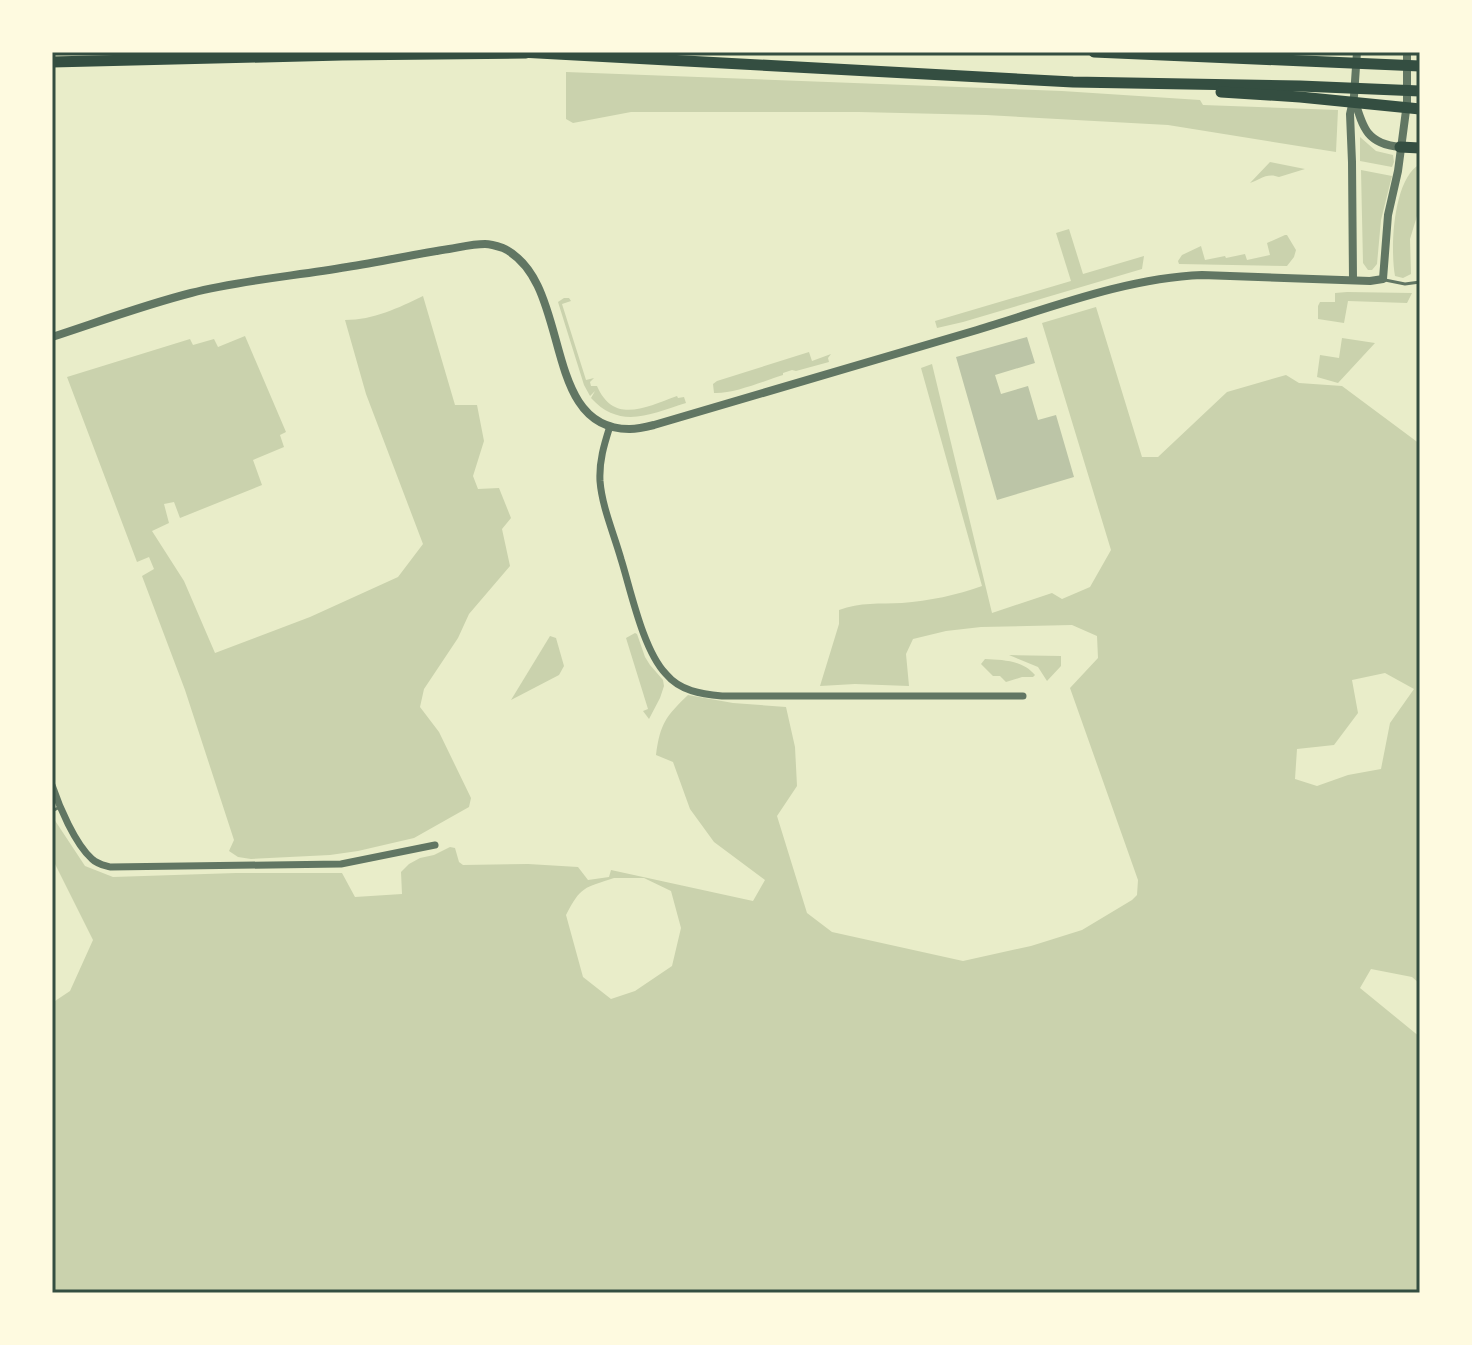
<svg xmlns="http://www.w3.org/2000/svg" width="1472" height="1345" font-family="'Fira Sans',sans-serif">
	<rect width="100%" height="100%" fill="#e9edc9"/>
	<g fill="#cad2ad" fill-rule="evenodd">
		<polygon points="566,72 1062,91 1200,100 1203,105 1338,110 1336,152 1168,125 986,115 859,112 631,112 573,123 566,119"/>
		<polygon points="1360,137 1376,151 1393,155 1394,162 1392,167 1360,161"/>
		<path d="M1270 162 1305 169 1279 177C1267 172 1259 180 1250 183Z"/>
		<path d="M1420 164V213L1417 216 1410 239 1411 274 1403 278 1395 276C1390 248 1393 179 1420 164Z"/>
		<polygon points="1361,170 1392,176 1381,220 1377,264 1372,270 1368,270 1363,263"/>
		<polygon points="1069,229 1083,274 1144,256 1142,269 963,322 937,328 935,321 1071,281 1056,233"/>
		<polygon points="1285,235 1287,235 1296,250 1294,257 1287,266 1179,264 1178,261 1182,255 1201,246 1205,260 1225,256 1226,258 1245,254 1247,260 1270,255 1267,243"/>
		<polygon points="1347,292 1412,293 1407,303 1348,301 1344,323 1318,319 1318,306 1320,302 1335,302 1335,293"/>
		<path d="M423 296 455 405H477L484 441 473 476 478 489 499 488 511 518 502 529 510 566 469 614 458 638 424 689 420 707 439 732 471 798 469 807 414 838 358 851 330 855 251 859 238 857 229 851 234 840 185 690 142 576 154 569 149 557 137 562 67 377 190 339 193 345 214 339 218 347 245 336 286 432 280 435 284 447 253 460 262 485 180 518 174 502 164 504 169 523 152 531 184 581 215 653 310 617 398 577 423 544 366 394 345 320C374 320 398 308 423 296Z"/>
		<path d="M564 298H569L571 301 562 304 586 380 594 378 590 382 591 386H597C614 425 646 407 677 396L678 398 684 397 686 403C651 414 620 430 591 398L595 391 590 396 584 385 558 302Z"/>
		<path d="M1096 307 1142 457H1158L1227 392 1286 375 1299 383 1342 386 1420 444V984L1412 977 1371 969 1360 988 1420 1037V1293H52V1003L70 991 93 940 52 858V816L85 866 113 877 236 873H342L355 897 402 894 401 872 409 864 420 858 434 855 450 847 455 848 459 862 463 865 528 864 578 867 588 880 609 877 611 870 753 901 765 880 714 842 690 809 673 762 656 755C660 724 666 716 688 695L733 703 786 707 795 747 797 786 777 816 807 913 832 932 963 961 1031 946 1082 930 1132 900 1137 895 1138 880 1070 688 1098 658 1097 636 1072 625 981 627 946 631 913 639 906 654 909 686 855 684 820 686 839 624V610C860 602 880 604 902 603 929 601 957 595 982 586L921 368 932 364 992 613 1052 593 1062 599 1090 587 1111 550 1042 323ZM1385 673 1414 689 1390 723 1381 769 1348 775 1317 786 1295 779 1297 749 1334 745 1358 713 1352 680ZM614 878H644L671 891 681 928 672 966 635 991 611 999 583 977 566 915C581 886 584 888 614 878Z"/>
		<polygon points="1342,338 1375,343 1338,383 1317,377 1320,355 1339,358"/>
		<path d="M809 352 812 361 831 354 828 358 829 362 796 371 792 370 783 373V375C764 381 733 394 714 393L713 384 717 381Z"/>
		<polygon points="635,633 637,634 645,657 650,665 663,680 664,686 660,698 649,719 643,711 648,709 626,638"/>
		<polygon points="550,636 556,638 564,666 559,675 511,700"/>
		<polygon points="1009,655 1061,656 1061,666 1047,681 1038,667"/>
		<path d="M985 659C1003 660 1022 660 1035 675L1033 677H1022L1006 682 1000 676H993L981 664Z"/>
	</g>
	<polygon fill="#bcc5a7" points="1027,337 1035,363 995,375 1001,394 1028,386 1038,420 1056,415 1074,477 997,500 956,357"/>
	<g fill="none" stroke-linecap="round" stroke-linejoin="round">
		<g stroke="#617663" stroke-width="3">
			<polyline points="1385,280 1405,284 1420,282"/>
			<polyline points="52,811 60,807"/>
		</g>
		<g stroke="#617663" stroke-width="7">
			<path d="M610 426C604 445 599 461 600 481 602 507 614 534 621 559 631 591 643 650 666 674 680 691 701 694 722 696H1023"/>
			<path d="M52 785C59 806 75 844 92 859 97 864 103 865 110 867L341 864 435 845"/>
		</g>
		<g stroke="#617663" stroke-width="8">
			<path d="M1355 101C1363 129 1368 144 1400 147"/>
			<polyline points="1353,280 1352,162 1350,114 1354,96 1357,52"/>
			<path d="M52 337C98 322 144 305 191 293 242 280 295 276 347 267 381 262 415 254 449 249 461 247 473 244 485 244 491 244 497 246 503 248 574 282 539 430 630 429 638 429 646 427 654 425 762 393 870 362 977 330 1050 308 1126 278 1202 275L1370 281 1383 279 1388 215 1398 171 1407 103V52"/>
		</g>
		<g stroke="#344e41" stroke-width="11">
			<polyline points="520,52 1073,82 1300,86 1420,91"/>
			<polyline points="1094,52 1420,66"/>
			<polyline points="52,62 342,55 526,53"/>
			<polyline points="1221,92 1300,97 1420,109"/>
			<polyline points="1400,147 1420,148"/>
		</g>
	</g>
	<rect width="1472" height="1345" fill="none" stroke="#fefae0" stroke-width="108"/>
	<rect x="54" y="54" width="1364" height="1237" fill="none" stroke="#344e41" stroke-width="3"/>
</svg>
